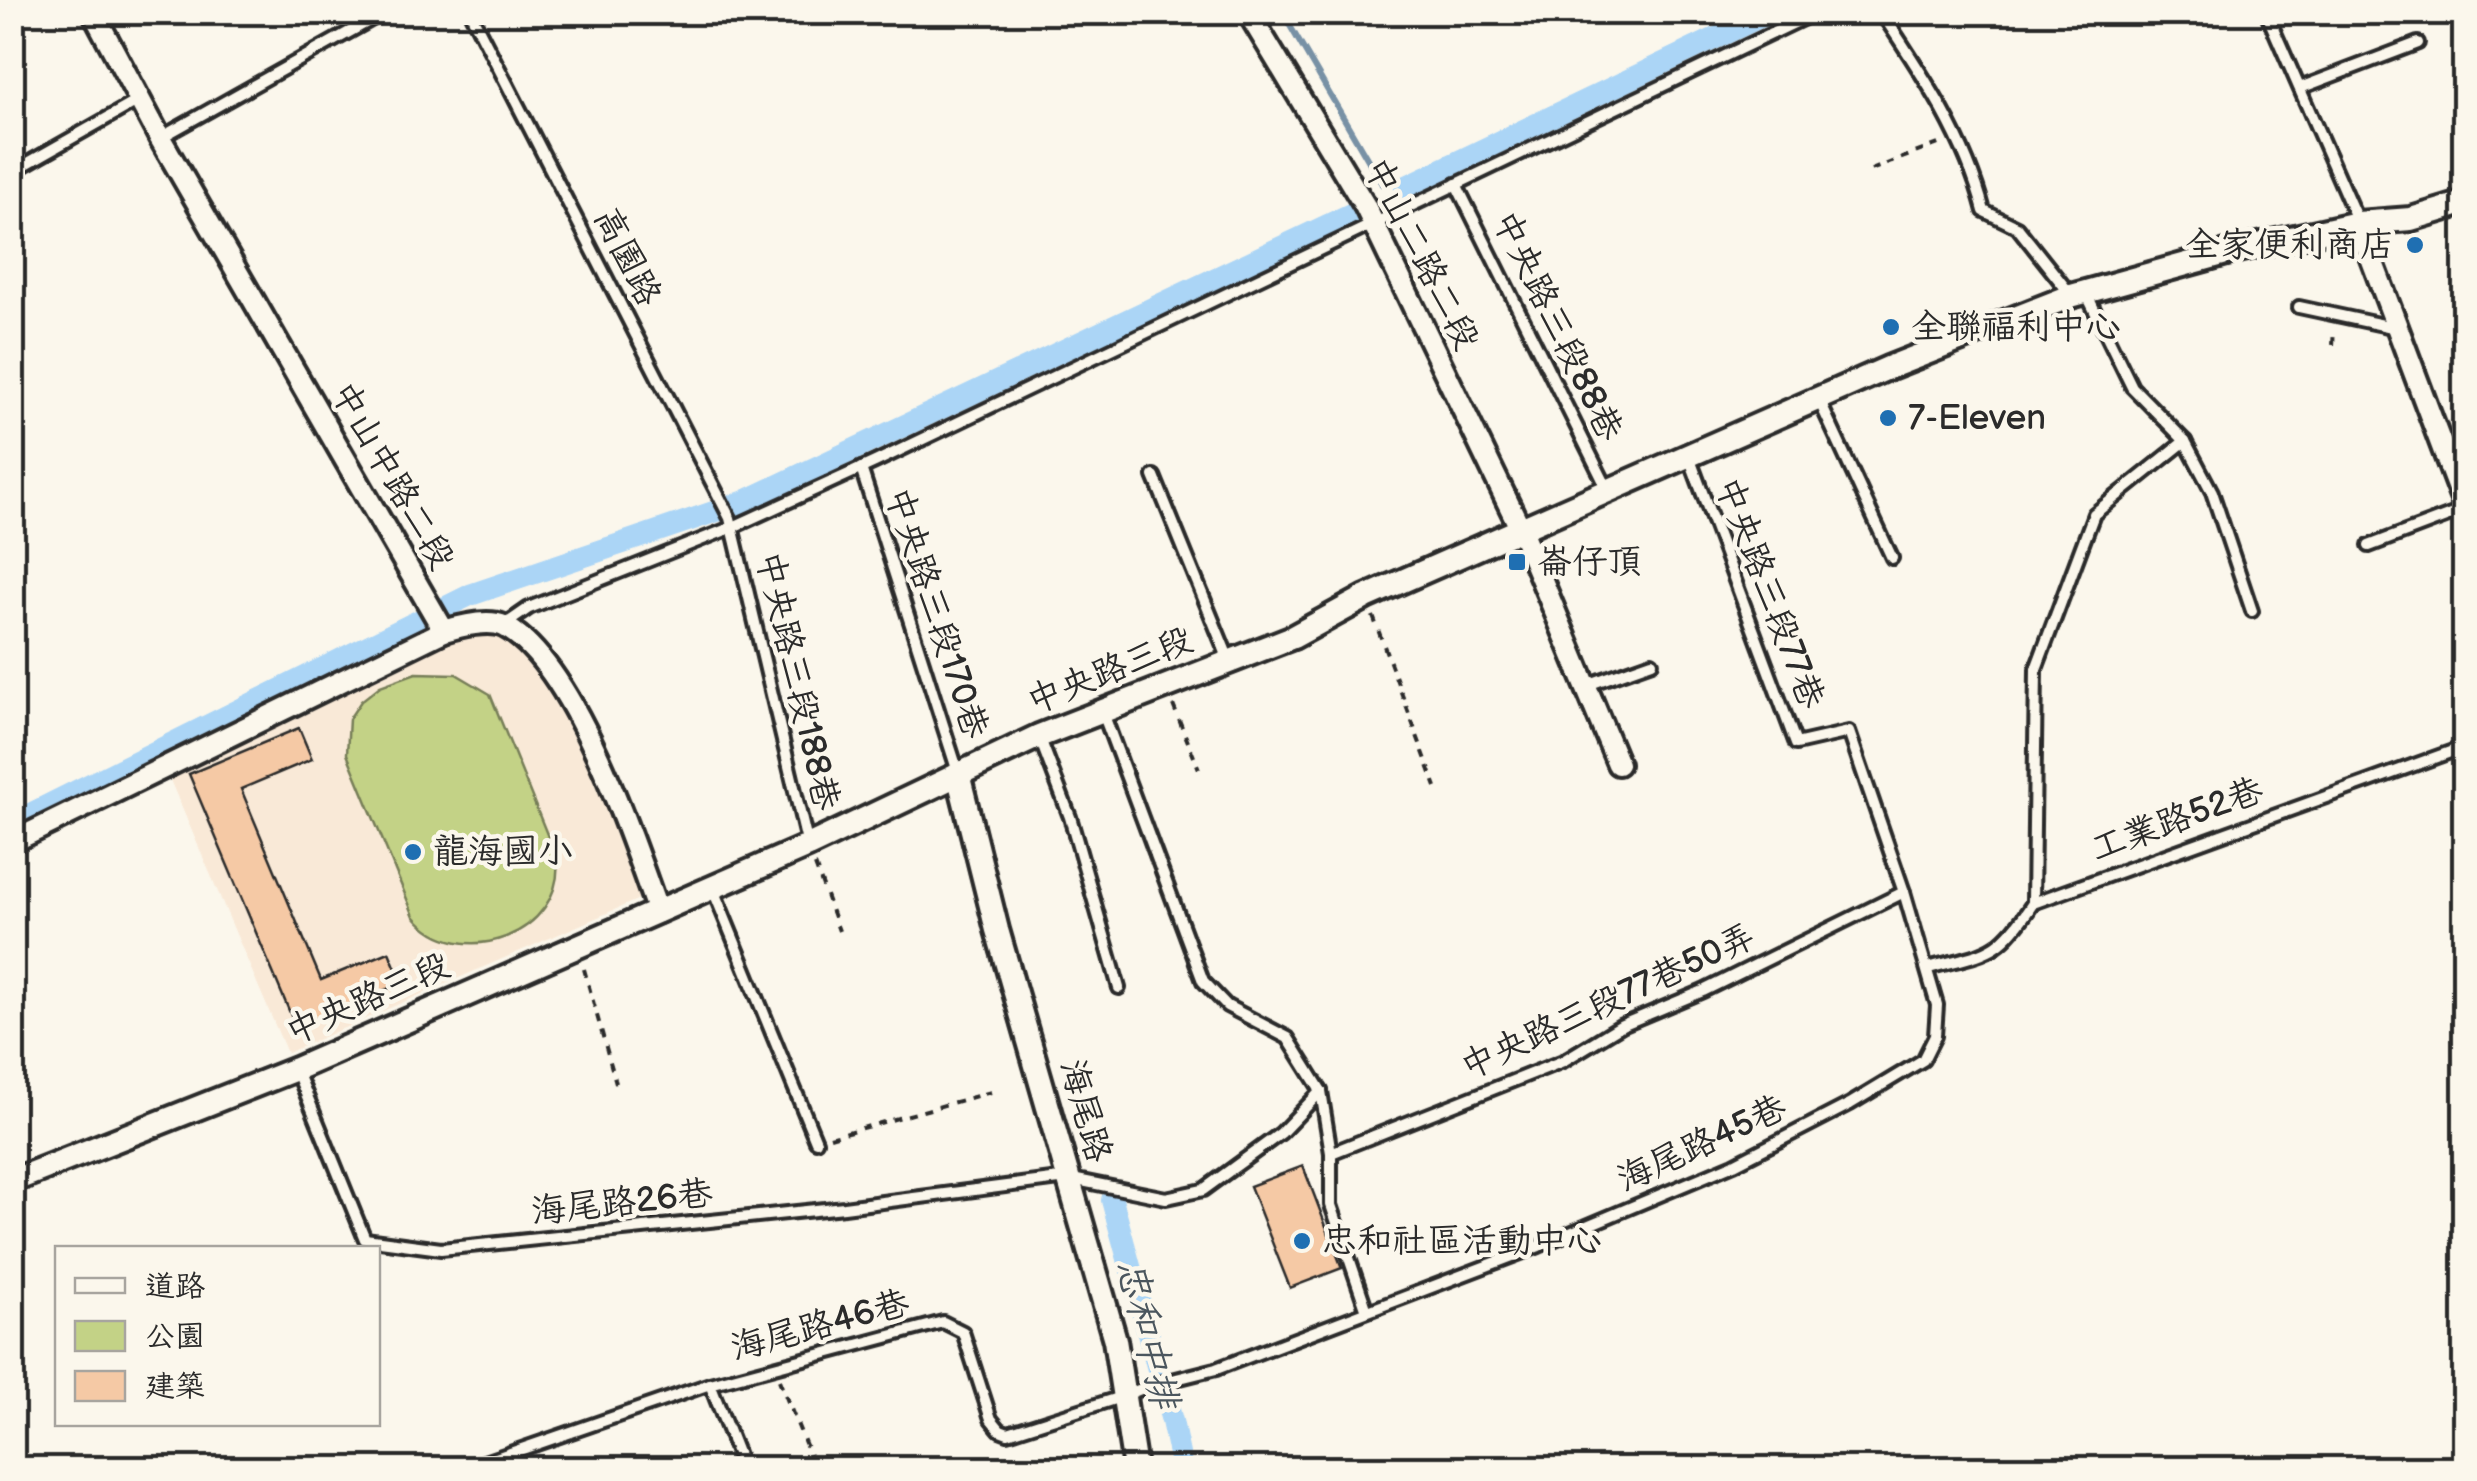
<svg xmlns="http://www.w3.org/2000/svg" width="2477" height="1481" font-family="'Balsamiq Sans','LXGW WenKai TC',sans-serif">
	<rect width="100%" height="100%" fill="#fbf7ec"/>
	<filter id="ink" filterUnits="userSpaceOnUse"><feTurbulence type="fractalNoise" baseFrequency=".01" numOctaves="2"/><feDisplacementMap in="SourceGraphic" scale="20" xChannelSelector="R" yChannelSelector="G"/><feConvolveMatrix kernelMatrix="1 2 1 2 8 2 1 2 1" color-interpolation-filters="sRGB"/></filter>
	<g filter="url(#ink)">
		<polygon fill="#f9e9d7" points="473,632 505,632 525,649 563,704 610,805 639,899 287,1053 167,773 437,645"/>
		<path fill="#c3d286" stroke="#777e58" stroke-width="2.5" d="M416 673 456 674 490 694 557 859C565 934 460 973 414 916L347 754 349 719 361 701 380 686Z"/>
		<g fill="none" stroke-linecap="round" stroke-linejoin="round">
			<polyline stroke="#7891a5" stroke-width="6" points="1282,12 1382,184"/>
			<g stroke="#abd5f6" stroke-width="22">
				<polyline points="1405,187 1770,12"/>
				<polyline points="12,823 470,595 743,502 1351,214"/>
				<polyline points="1112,1200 1172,1421 1182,1468"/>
			</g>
		</g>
		<g fill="#f5c9a5" stroke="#2b2b2b" stroke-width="2.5">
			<polygon points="299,728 312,759 241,789 321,980 389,952 402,983 296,1027 189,774"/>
			<polygon points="1303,1166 1342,1268 1290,1288 1250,1186"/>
		</g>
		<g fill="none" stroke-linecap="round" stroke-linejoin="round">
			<g stroke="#2b2b2b" stroke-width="18">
				<g id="service">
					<polyline points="470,12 730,518 808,846"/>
					<path d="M1881 12C1923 75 1965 137 1984 211L2017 227 2071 295"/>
					<polyline points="2266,12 2358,222"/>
					<polyline points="2300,88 2418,43"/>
					<polyline points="160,138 385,12"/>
					<polyline points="12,172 139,100"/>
					<polyline points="1456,184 1609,492"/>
					<polyline points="2086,293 2132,387 2185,441 2212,492 2252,611"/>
					<polyline points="2299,307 2397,328"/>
					<polyline points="1819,400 1892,558"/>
					<polyline points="861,468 958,772"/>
					<polyline points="1154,476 1229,660"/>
					<polyline points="2369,546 2464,510"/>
					<polyline points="503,626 529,608 733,527 875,462 1817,12"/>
					<polyline points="1587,685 1652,662"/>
					<polyline points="1103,713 1203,981 1227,1006 1288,1038 1321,1091 1331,1153 1331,1205 1367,1311"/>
					<polyline points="1039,736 1070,817 1119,988"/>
					<polyline points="712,887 816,1141"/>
					<polyline points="2033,903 2036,669 2094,514 2185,441"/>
					<path d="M1928 968C1987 952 1998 957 2033 903L2464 747"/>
					<polyline points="296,1069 365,1239 441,1249 844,1207 1067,1178 1166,1198 1203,1190 1281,1133 1321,1091"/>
					<polyline points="1331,1153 1563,1061 1622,1025 1703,991 1904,892"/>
					<polyline points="710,1384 743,1468"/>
					<polyline points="467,1468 710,1384 943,1322 963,1332 991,1419 1000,1430 1008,1433 1124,1396 1148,1386 1216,1369 1539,1246 1734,1164 1850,1104 1923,1060 1935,1036 1937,1005 1904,892 1849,732 1796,744 1689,457"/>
				</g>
			</g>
			<g stroke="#2b2b2b" stroke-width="28">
				<g id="minor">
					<path d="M93 12 160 138 444 631C460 626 489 619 504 626 575 664 631 838 658 912"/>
					<polyline points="1248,12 1365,206 1522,532 1618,764"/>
					<polyline points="2358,223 2464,505"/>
					<polyline points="12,842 444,631"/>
				</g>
			</g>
			<g stroke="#2b2b2b" stroke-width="30">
				<g id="tertiary">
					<polyline points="958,774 997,930 1115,1340 1135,1468"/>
					<polyline points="12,1181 296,1069 808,846 1039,736 1293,637 1366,597 1888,368 2071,296 2241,249 2358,223 2411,219 2464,203"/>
				</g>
			</g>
			<g stroke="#2b2b2b" stroke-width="4" stroke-dasharray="8 8" stroke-linecap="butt">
				<polyline points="1871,170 1941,143"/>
				<polyline points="2333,345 2334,330"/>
				<polyline points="1373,616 1436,787"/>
				<polyline points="1173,705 1199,769"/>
				<polyline points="815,865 839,931"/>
				<polyline points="584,969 616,1083"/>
				<polyline points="830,1137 991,1092"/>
				<polyline points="779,1380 810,1455"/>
			</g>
			<use href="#service" stroke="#fbf7ec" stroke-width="10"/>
			<use href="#minor" stroke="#fbf7ec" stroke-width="20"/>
			<use href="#tertiary" stroke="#fbf7ec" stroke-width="22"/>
		</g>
	</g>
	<g fill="#1f6fb2" stroke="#fbf7ec" stroke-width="4">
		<circle cx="2415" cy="245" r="10"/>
		<circle cx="1891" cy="327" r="10"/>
		<circle cx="1888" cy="418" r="10"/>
		<rect x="1507" y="552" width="20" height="20" rx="5"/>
		<circle cx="413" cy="852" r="10"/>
		<circle cx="1302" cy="1241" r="10"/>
	</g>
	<g text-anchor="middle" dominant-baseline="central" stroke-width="9" stroke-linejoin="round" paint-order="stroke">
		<g font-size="35" fill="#2b2b2b" stroke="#fbf7ec" text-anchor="start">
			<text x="2395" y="245" text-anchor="end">全家便利商店</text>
			<text x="1911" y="327">全聯福利中心</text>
			<text x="1908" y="418">7-Eleven</text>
			<text x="1537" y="562">崙仔頂</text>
			<text x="433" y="852">龍海國小</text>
			<text x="1322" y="1241">忠和社區活動中心</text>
		</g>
		<g font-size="35" fill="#2b2b2b" stroke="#fbf7ec">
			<text transform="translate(1421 254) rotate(63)">中山二路二段</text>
			<text transform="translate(627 257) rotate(63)">高園路</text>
			<text transform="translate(1557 326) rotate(64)">中央路三段88巷</text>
			<text transform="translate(392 476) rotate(60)">中山中路二段</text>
			<text transform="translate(1769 593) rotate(69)">中央路三段77巷</text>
			<text transform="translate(936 613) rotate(72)">中央路三段170巷</text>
			<text transform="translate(1110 671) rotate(-22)">中央路三段</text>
			<text transform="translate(797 681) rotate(77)">中央路三段188巷</text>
			<text transform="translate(2177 820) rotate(-20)">工業路52巷</text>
			<text transform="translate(368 999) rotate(-24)">中央路三段</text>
			<text transform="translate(1608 1002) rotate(-25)">中央路三段77巷50弄</text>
			<text transform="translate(1085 1111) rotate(74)">海尾路</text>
			<text transform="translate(1702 1144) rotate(-25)">海尾路45巷</text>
			<text transform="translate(622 1203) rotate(-6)">海尾路26巷</text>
			<text transform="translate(820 1326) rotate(-15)">海尾路46巷</text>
		</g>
		<g font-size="38" font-style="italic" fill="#4b565e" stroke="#fbf7ec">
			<text transform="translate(1147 1334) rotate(76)">忠和中排</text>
		</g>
	</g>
	<rect width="2477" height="1481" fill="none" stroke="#fbf7ec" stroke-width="50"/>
	<rect x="25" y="25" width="2427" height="1431" fill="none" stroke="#2b2b2b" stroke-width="4" filter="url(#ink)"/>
	<rect x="55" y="1246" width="325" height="180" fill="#fbf7ec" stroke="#a8a59f" stroke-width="2.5"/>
	<rect x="75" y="1278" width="50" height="15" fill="#fbf7ec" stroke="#a8a59f" stroke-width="2.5"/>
	<text x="145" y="1296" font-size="30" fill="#2b2b2b">道路</text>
	<rect x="75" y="1321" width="50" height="30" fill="#c3d286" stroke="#a8a59f" stroke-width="2.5"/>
	<text x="145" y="1346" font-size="30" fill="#2b2b2b">公園</text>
	<rect x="75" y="1371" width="50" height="30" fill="#f5c9a5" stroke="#a8a59f" stroke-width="2.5"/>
	<text x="145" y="1396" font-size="30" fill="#2b2b2b">建築</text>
</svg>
